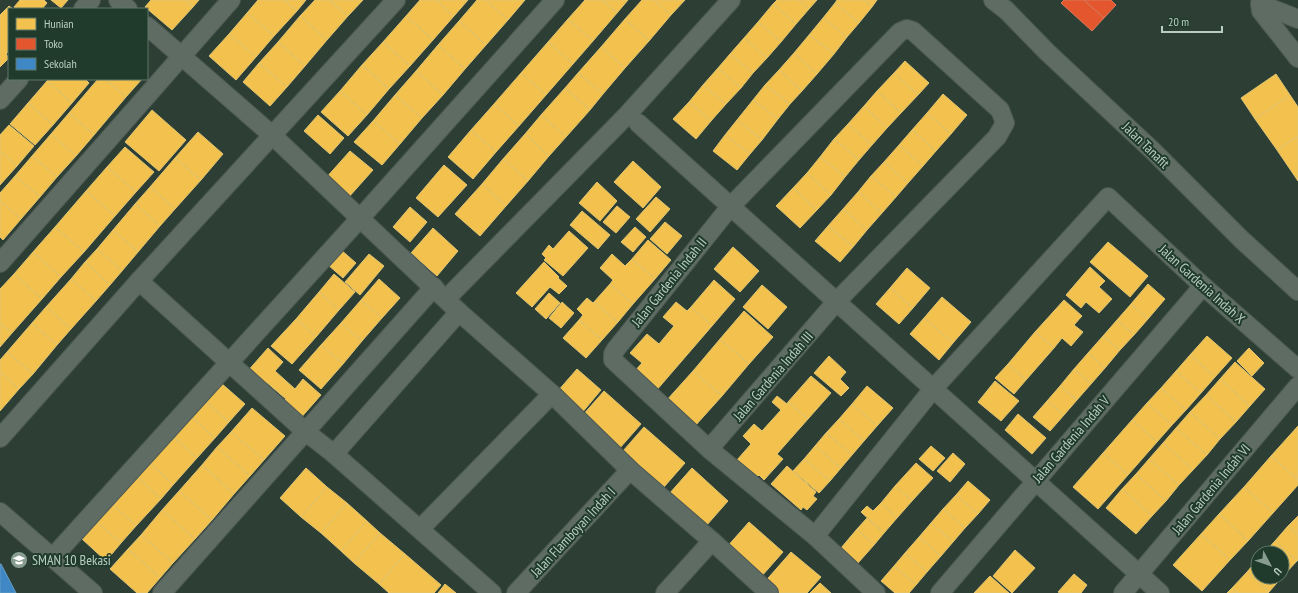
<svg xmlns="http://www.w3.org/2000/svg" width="1298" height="593" font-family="'PT Sans Narrow',sans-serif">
	<rect width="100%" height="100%" fill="#2d3f35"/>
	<g fill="#f2c14e" stroke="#e1c571">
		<polygon points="20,0 44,0 47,3 42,9 16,9 14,7"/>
		<polygon points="51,0 68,0 61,8"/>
		<polygon points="151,0 185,0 193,7 172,30 145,7"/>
		<polygon points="185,0 199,0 193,7"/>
		<polygon points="258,0 284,0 297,11 274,36 247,13"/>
		<polygon points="284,0 306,0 297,11"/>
		<polygon points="315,0 329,0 348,16 327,40 300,16"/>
		<polygon points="329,0 363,0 348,16"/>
		<polygon points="420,0 436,0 454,16 433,40 406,16"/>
		<polygon points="436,0 468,0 454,16"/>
		<polygon points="477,0 486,0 508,20 486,45 459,21"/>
		<polygon points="486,0 525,0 508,20"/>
		<polygon points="585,0 602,0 617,13 593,41 568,19"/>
		<polygon points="602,0 628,0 617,13"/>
		<polygon points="642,0 654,0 671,15 649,41 625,19"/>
		<polygon points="654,0 685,0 671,15"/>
		<polygon points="777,0 798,0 809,9 796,24 773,4"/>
		<polygon points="798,0 817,0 809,9"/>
		<polygon points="837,0 864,0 872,7 859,23 835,3"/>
		<polygon points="864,0 877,0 872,7"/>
		<polygon points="835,3 859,23 847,37 823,18"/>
		<polygon points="773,4 796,24 781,42 758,22"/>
		<polygon points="9,6 13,9 9,9 9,51 6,54 9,58 0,67 0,15"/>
		<polygon points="247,13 274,36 256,57 229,34"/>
		<polygon points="300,16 327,40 305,66 278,42"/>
		<polygon points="406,16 433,40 410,66 383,42"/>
		<polygon points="823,18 847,37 834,54 809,35"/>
		<polygon points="568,19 593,41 573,64 548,42"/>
		<polygon points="625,19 649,41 625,68 601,47"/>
		<polygon points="459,21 486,45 465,69 438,45"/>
		<polygon points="758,22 781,42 767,58 744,38"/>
		<polygon points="229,34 256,57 236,80 209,56"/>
		<polygon points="809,35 834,54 817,74 794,53"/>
		<polygon points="744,38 767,58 753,73 730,54"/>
		<polygon points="278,42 305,66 287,87 259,63"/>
		<polygon points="383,42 410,66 389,89 362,65"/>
		<polygon points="548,42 573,64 546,95 521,73"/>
		<polygon points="438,45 465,69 443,95 416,71"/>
		<polygon points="601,47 625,68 603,94 578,73"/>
		<polygon points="794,53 817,74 802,91 779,70"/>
		<polygon points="730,54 753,73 741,88 718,68"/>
		<polygon points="905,61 929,83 918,95 894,73"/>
		<polygon points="259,63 287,87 270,106 243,82"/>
		<polygon points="362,65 389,89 367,115 340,91"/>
		<polygon points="718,68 741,88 726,104 703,85"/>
		<polygon points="779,70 802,91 790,104 765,85"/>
		<polygon points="416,71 443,95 422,118 395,95"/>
		<polygon points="521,73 546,95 519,126 494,104"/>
		<polygon points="578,73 603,94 590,110 565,88"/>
		<polygon points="894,73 918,95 901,113 877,91"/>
		<polygon points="1276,74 1290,95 1255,119 1241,98"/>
		<polygon points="49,79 85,79 89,83 72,103 47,81"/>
		<polygon points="98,79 105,79 126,97 94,135 69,113"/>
		<polygon points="105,79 142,79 126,97"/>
		<polygon points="47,81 72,103 53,125 28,103"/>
		<polygon points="703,85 726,104 711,121 689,102"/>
		<polygon points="765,85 790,104 778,119 753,100"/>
		<polygon points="565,88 590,110 566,137 541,115"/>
		<polygon points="340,91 367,115 348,136 321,112"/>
		<polygon points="877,91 901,113 887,128 864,106"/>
		<polygon points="943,94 967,115 951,134 927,113"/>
		<polygon points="395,95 422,118 400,144 373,121"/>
		<polygon points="1290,95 1298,107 1298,136 1277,150 1255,119"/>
		<polygon points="753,100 778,119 762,140 737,120"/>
		<polygon points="689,102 711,121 696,139 673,119"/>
		<polygon points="28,103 53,125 35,145 10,124"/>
		<polygon points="494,104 519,126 496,152 471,130"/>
		<polygon points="864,106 887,128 872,145 848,124"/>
		<polygon points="152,110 186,140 159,171 125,142"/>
		<polygon points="69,113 94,135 76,156 51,134"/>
		<polygon points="927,113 951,134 936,151 912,130"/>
		<polygon points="318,115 344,138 330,154 304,131"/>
		<polygon points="541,115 566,137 549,156 525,134"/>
		<polygon points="737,120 762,140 750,154 725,135"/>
		<polygon points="373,121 400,144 382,165 354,142"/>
		<polygon points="848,124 872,145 859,160 834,139"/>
		<polygon points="9,125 34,146 17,166 0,151 0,135"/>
		<polygon points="471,130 496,152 473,179 448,157"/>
		<polygon points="912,130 936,151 923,166 899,145"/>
		<polygon points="198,132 223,154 201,180 175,158"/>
		<polygon points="51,134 76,156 57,177 32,156"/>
		<polygon points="525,134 549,156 528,181 503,159"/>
		<polygon points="725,135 750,154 737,170 713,151"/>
		<polygon points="1298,136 1298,181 1277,150"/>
		<polygon points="834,139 859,160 845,177 820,157"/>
		<polygon points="899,145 923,166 908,183 884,162"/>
		<polygon points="125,147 154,172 136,192 107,167"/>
		<polygon points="0,151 17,166 0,185"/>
		<polygon points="350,151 373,170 348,198 325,179"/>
		<polygon points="32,156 57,177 40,197 15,176"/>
		<polygon points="820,157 845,177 831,195 807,173"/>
		<polygon points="175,158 201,180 175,209 150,187"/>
		<polygon points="503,159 528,181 506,206 482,184"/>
		<polygon points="633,161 661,187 643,208 614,182"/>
		<polygon points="884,162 908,183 896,197 871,176"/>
		<polygon points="444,165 467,185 438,217 416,198"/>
		<polygon points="107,167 136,192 115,216 86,191"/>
		<polygon points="807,173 831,195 817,210 793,188"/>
		<polygon points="15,176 40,197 21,219 0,201 0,193"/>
		<polygon points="871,176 896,197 882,213 858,192"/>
		<polygon points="597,182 617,201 600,221 579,203"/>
		<polygon points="482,184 506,206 480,236 455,214"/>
		<polygon points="150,187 175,209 160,226 135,204"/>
		<polygon points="793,188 817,210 800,228 776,206"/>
		<polygon points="86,191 115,216 84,252 55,227"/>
		<polygon points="858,192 882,213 867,230 843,209"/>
		<polygon points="656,197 670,209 650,232 636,219"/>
		<polygon points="0,201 21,219 3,240 0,237"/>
		<polygon points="135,204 160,226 138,252 113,230"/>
		<polygon points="617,206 630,217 616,233 603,222"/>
		<polygon points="410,207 427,222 410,242 393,227"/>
		<polygon points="843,209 867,230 853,247 828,226"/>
		<polygon points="582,211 610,235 598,249 570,225"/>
		<polygon points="665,222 682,236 667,254 650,239"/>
		<polygon points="828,226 853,247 840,262 815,241"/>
		<polygon points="55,227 84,252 61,277 33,252"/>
		<polygon points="635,227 646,237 633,252 621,242"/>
		<polygon points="433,228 458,251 437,276 411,253"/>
		<polygon points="113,230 138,252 122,271 97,249"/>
		<polygon points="569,231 588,248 563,276 544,260 546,258 542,254 549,245 553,249"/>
		<polygon points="648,240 671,260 655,279 632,259"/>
		<polygon points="1108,242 1148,276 1130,297 1090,262"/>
		<polygon points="733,247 759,271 740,292 714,269"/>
		<polygon points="97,249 122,271 110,285 85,262"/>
		<polygon points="340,249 356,263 343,278 327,264"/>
		<polygon points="33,252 61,277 42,299 14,274"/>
		<polygon points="369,254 384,266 360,295 345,282"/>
		<polygon points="612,254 625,266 632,259 655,279 633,304 610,284 613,280 600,268"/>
		<polygon points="85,262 110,285 96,301 71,279"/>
		<polygon points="544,262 559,277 558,278 567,286 559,294 550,287 532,307 516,293"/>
		<polygon points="1090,267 1105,281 1099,287 1112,299 1099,313 1086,302 1081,308 1066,295"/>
		<polygon points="907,268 930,288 913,308 890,288"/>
		<polygon points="14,274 42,299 12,333 0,323 0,289"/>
		<polygon points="334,274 355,292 339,310 319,292"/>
		<polygon points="71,279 96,301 71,329 46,307"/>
		<polygon points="379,279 400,298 382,318 361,300"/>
		<polygon points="714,280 735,299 712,326 691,307"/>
		<polygon points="610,284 633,304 618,322 594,302"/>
		<polygon points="1148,284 1165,299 1148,319 1131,304"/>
		<polygon points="762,285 787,307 768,329 743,307"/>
		<polygon points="890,288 913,308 899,324 876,304"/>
		<polygon points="319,292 339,310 316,337 296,319"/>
		<polygon points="549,293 560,303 546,319 535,309"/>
		<polygon points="942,297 971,322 953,343 924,318"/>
		<polygon points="587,298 593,303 594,302 618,322 602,340 579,320 583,315 577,309"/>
		<polygon points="361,300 382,318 362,341 341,323"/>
		<polygon points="1064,300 1082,316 1074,325 1083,332 1071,346 1062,338 1054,348 1035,332"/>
		<polygon points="562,302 574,313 561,328 549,318"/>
		<polygon points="676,302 687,311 691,307 712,326 655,392 633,373 642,363 630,353 647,334 659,344 674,326 663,317"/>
		<polygon points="1131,304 1148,319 1134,335 1117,320"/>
		<polygon points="46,307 71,329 57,345 32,323"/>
		<polygon points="744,311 773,337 749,364 720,339"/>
		<polygon points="924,318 953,343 939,360 910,334"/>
		<polygon points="296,319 316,337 292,364 271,346"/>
		<polygon points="579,320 602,340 586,358 563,338"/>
		<polygon points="1117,320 1134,335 1120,350 1103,336"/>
		<polygon points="0,323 12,333 0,347"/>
		<polygon points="32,323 57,345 33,374 7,352"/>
		<polygon points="341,323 362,341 343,364 321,345"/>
		<polygon points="1035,332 1054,348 1026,380 1008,364"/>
		<polygon points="1103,336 1120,350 1105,368 1088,353"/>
		<polygon points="1207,336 1232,358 1215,377 1190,355"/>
		<polygon points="720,339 749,364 722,396 693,371"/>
		<polygon points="321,345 343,364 321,389 299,370"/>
		<polygon points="268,348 283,362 275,371 295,389 303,379 321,395 299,420 281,404 286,399 266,382 262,386 246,373"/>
		<polygon points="1249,348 1264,363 1252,376 1237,361"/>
		<polygon points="7,352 33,374 19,389 0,372 0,360"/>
		<polygon points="1088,353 1105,368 1091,384 1074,369"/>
		<polygon points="1190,355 1215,377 1201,393 1176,371"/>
		<polygon points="829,356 846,372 840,379 849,388 841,396 814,373"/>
		<polygon points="1235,362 1265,389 1250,406 1220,379"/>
		<polygon points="1008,364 1026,380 1014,394 995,378"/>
		<polygon points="577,369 601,390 581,414 557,392"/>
		<polygon points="1074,369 1091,384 1077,400 1060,386"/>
		<polygon points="693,371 722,396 695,426 666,401"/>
		<polygon points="1176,371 1201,393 1186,410 1161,388"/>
		<polygon points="0,372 19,389 0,411"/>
		<polygon points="811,376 831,393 808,419 788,402"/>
		<polygon points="1220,379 1250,406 1236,422 1206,395"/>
		<polygon points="995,381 1019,401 1001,421 978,402"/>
		<polygon points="221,383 245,404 229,422 205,401"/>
		<polygon points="867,386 893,408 877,426 852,404"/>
		<polygon points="1060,386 1077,400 1064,415 1047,401"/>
		<polygon points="1161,388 1186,410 1172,425 1147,403"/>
		<polygon points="604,391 641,424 619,449 582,416"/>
		<polygon points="1206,395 1236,422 1220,439 1190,412"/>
		<polygon points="777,396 787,404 788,402 808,419 777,454 783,459 764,480 759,475 756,478 737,460 751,444 743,436 754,424 762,431 781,410 772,402"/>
		<polygon points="205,401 229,422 215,438 191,417"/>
		<polygon points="1047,401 1064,415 1050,431 1033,417"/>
		<polygon points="1147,403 1172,425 1157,442 1132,420"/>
		<polygon points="852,404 877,426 864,441 839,419"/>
		<polygon points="252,408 285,436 264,460 231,432"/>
		<polygon points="1190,412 1220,439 1207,455 1176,428"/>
		<polygon points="1018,414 1046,438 1032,454 1005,430"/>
		<polygon points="191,417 215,438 197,458 173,437"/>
		<polygon points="839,419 864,441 852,455 826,433"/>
		<polygon points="1132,420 1157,442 1128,475 1103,453"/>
		<polygon points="1298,426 1298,480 1271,456"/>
		<polygon points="644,427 685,463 664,487 623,451"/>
		<polygon points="1176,428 1207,455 1193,470 1163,443"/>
		<polygon points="231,432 264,460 250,476 217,447"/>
		<polygon points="826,433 852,455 841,468 815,446"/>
		<polygon points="173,437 197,458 173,485 150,463"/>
		<polygon points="1163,443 1193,470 1179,485 1149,459"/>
		<polygon points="815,446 841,468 830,481 804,459"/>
		<polygon points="931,446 945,458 933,471 919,459"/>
		<polygon points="217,447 250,476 234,494 202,465"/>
		<polygon points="953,453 965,464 950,482 937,471"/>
		<polygon points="1103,453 1128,475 1098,509 1073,487"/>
		<polygon points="1271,456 1298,480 1298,485 1273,513 1244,487"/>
		<polygon points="804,459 830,481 819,493 793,471"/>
		<polygon points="1149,459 1179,485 1166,501 1136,474"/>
		<polygon points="150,463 173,485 161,499 137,477"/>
		<polygon points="916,463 933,478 912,501 895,486"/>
		<polygon points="202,465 234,494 212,520 179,491"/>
		<polygon points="787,466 816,492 813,496 817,499 807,510 803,507 801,510 771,484"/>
		<polygon points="306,468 327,487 301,517 280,498"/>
		<polygon points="692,468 728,501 706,526 669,494"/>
		<polygon points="1136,474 1166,501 1152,516 1122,489"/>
		<polygon points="137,477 161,499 136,526 113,505"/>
		<polygon points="968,481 990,500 978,514 956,495"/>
		<polygon points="895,486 912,501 897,518 881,503"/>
		<polygon points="327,487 347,503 321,533 301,517"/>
		<polygon points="1244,487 1273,513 1248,541 1219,514"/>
		<polygon points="1122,489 1152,516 1136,534 1106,508"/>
		<polygon points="179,491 212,520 195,539 162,510"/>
		<polygon points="956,495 978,514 965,528 943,509"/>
		<polygon points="347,503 367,521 341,551 321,533"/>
		<polygon points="881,503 897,518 884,533 861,512 867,506 873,511"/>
		<polygon points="113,505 136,526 121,543 97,522"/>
		<polygon points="943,509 965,528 953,542 931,523"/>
		<polygon points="162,510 195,539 173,563 141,535"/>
		<polygon points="1219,514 1248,541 1230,560 1201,534"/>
		<polygon points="1298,516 1298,535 1288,526"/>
		<polygon points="867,518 884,533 874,545 857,529"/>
		<polygon points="367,521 380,533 354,563 341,551"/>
		<polygon points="97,522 121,543 106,561 82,539"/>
		<polygon points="749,522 783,552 761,577 726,548"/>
		<polygon points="931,523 953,542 941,556 919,537"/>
		<polygon points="1288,526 1298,535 1298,560 1297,561 1275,541"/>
		<polygon points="857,529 874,545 858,563 841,548"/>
		<polygon points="380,533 405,554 379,584 354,563"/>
		<polygon points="1201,534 1230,560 1202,591 1173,565"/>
		<polygon points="141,535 173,563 160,578 128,549"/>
		<polygon points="919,537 941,556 927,572 905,553"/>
		<polygon points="1275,541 1297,561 1283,576 1282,575 1282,553 1264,553"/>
		<polygon points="128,549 160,578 147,593 137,593 110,569"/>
		<polygon points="1015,550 1035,568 1012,593 993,576"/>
		<polygon points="791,552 821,577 807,593 771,593 762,585"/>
		<polygon points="905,553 927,572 916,585 894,566"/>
		<polygon points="405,554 441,585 434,593 389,593 379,584"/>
		<polygon points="1258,559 1258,577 1282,577 1282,575 1283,576 1269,592 1247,572"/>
		<polygon points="894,566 916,585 909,593 895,593 881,581"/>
		<polygon points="1247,572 1269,592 1268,593 1238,593 1232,588"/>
		<polygon points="1074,574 1087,585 1081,593 1060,593 1058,592"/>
		<polygon points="990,576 1009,593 974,593"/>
		<polygon points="820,583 831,593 810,593"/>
		<polygon points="445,584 456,593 438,593"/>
		<polygon points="1232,588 1238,593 1227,593"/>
	</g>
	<g fill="#e4572e" stroke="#d77b5b">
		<polygon points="1064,0 1084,0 1104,18 1092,31 1061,3"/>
		<polygon points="1084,0 1111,0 1116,5 1104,18"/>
	</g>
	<polygon fill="#3f88c5" stroke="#649dc4" points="0,564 1,564 16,593 0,593"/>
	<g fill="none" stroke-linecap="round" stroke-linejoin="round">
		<g stroke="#4c5952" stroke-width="20">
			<g id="street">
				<polyline points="118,0 128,9"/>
				<polyline points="993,0 1006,10 1047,52 1153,151 1242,240 1298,291"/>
				<polyline points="1262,0 1260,4 1261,11 1298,58"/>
				<polyline points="1260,4 1298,19"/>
				<polyline points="83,9 91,0"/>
				<polyline points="147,26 272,135 459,312 552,394 630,470 712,541 769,593"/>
				<polyline points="0,100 19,79"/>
				<polyline points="638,123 1160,593"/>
				<polyline points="0,263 231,0"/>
				<polyline points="139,281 306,432 334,454 492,593"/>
				<polyline points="446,299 627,115 731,0"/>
				<polyline points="0,438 139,281 396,0"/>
				<polyline points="709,449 836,302 997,137 1005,123 1000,110 913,31 907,29 900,32 730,207 616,349 613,354 613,360 709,449 815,536 876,593"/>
				<polyline points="334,454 459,312"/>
				<polyline points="0,512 93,593"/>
				<polyline points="420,529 552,394"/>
				<polyline points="815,536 933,389 1108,197 1203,286 1298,369"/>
				<polyline points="52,558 363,215 555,0"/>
				<polyline points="162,593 434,287"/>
				<polyline points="516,593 630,470"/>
				<polyline points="665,593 712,541"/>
				<polyline points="940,593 1203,286"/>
				<polyline points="1123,593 1298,386"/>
			</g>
		</g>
		<use href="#street" stroke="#5e6c64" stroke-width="18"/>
	</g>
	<defs>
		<g id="school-disc" transform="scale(0.9)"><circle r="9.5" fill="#889c91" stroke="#203b2c"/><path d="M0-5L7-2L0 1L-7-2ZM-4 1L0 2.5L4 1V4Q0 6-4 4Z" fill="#fff"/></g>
	</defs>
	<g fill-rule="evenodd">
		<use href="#school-disc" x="19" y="560"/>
	</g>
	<g text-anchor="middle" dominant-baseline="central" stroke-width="4" stroke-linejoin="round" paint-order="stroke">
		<g font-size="14" fill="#b9cec3" stroke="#203b2c">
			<text transform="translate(1146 145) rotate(44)">Jalan Tanafit</text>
			<text transform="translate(669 282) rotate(-51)">Jalan Gardenia Indah II</text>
			<text transform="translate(1202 284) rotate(42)">Jalan Gardenia Indah X</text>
			<text transform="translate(773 376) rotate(-49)">Jalan Gardenia Indah III</text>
			<text transform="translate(1071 439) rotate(-49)">Jalan Gardenia Indah V</text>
			<text transform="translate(1211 489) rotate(-50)">Jalan Gardenia Indah VI</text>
			<text transform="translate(573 532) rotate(-47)">Jalan Flamboyan Indah I</text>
		</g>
		<g font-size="14" fill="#b9cec3" stroke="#203b2c" text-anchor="start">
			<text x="32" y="560">SMAN 10 Bekasi</text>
		</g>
	</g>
	<rect x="8" y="8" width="140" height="72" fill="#203b2c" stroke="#5d7668"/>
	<rect x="16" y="18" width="20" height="12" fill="#f2c14e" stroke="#5d7668"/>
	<text x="44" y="28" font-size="12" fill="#b9cec3">Hunian</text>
	<rect x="16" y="38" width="20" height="12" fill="#e4572e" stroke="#5d7668"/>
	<text x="44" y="48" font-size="12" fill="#b9cec3">Toko</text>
	<rect x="16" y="58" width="20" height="12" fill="#3f88c5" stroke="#5d7668"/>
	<text x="44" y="68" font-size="12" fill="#b9cec3">Sekolah</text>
	<g transform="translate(1270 565) rotate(131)"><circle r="19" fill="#203b2c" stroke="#5d7668"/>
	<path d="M0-3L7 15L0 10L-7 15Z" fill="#889c91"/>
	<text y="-6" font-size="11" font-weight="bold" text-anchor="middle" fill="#b9cec3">U</text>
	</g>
	<path d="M1162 26v6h60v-6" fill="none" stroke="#b9cec3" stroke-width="2"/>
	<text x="1168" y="26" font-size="12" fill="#b9cec3" stroke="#203b2c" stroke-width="3" paint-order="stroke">20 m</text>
</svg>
